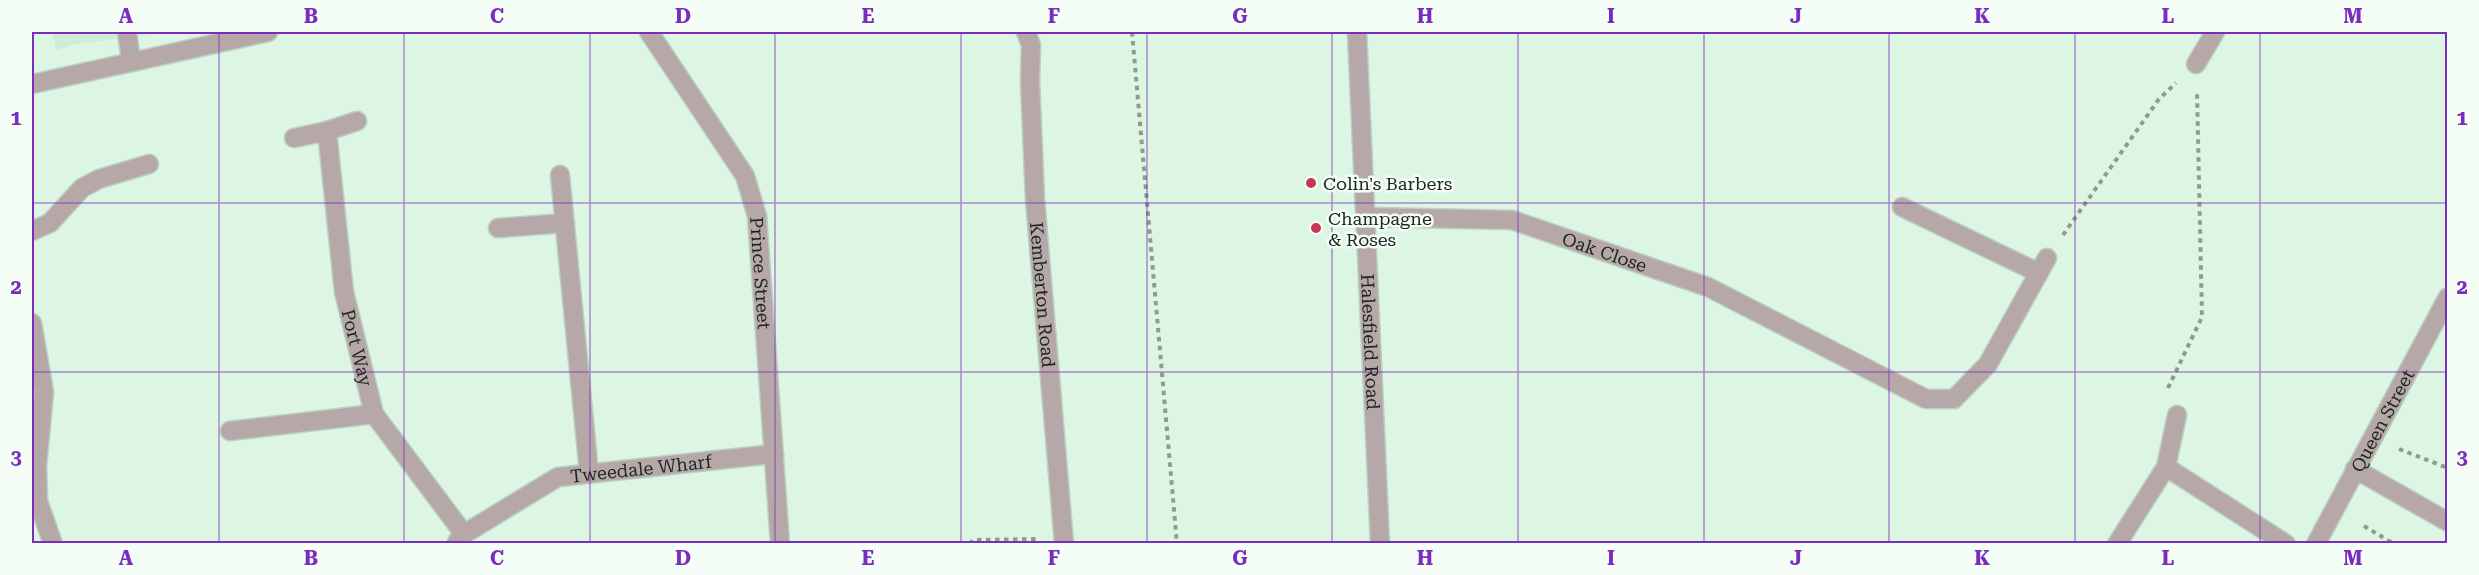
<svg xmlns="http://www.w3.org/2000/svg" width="2479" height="575" font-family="'Roboto Serif',serif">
	<rect width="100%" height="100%" fill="#ddf6e3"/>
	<polygon fill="#ceeed6" points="52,32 157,32 142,36 76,44 56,50"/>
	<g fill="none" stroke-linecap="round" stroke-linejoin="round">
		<g stroke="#bad0c0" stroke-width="21">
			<g id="minor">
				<polyline points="127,32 131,61"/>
				<path id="s1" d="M649 32 745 176 757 216 780 544"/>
				<path id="s2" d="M1026 32 1031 45 1030 81 1035 199 1064 544"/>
				<path id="s3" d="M1357 32 1380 544"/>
				<polyline points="2196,64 2215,32"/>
				<polyline points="32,84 268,32"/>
				<path id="s4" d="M327 131 344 292 374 414 464 534"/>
				<polyline points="294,138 327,131 357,121"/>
				<polyline points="560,175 589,473"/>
				<polyline points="1902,207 2039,273"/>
				<path id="s5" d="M1367 217 1512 220 1708 287 1926 399H1954L1988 364 2047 258"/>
				<polyline points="498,228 565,223"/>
				<polyline points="32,231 50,223 82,188 99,179 149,164"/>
				<polyline points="32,323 44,392 37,466 38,501 53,544"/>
				<polyline points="230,431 374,414"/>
				<polyline points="2166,467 2286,544"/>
				<polyline points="2355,469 2448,522"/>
				<path id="s6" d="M457 542 464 534 558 477 774 454"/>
				<polyline points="2117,544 2166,467 2177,415"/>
				<path id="s7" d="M2316 544 2448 297"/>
			</g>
		</g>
		<g stroke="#8a9d8f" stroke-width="4" stroke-dasharray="4.5 4.5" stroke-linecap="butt">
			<polyline points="1132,32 1177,544"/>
			<polyline points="2063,235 2159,99 2176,83"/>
			<polyline points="2168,388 2202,317 2197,92"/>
			<polyline points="2399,449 2448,468"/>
			<polyline points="2364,526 2394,544"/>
			<polyline points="970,544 973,540 1037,539"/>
		</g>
		<use href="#minor" stroke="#b6a8a8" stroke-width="18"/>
	</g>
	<path fill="none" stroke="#7b2cbf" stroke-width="1.5" stroke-opacity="0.55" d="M219 32V544M404 32V544M590 32V544M775 32V544M961 32V544M1147 32V544M1332 32V544M1518 32V544M1704 32V544M1889 32V544M2075 32V544M2260 32V544M32 203H2448M32 372H2448"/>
	<g fill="#c83751" stroke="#f4fef7" stroke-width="2">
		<circle cx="1311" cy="183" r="6"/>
		<circle cx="1316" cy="228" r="6"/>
	</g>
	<g text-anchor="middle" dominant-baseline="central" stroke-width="5" stroke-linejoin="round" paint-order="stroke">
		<g font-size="18" fill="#1c251e" stroke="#f4fef7" text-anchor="start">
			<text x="1323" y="183">Colin's Barbers</text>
			<text x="1328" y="218">Champagne<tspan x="1328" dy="21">&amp; Roses</tspan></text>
		</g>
		<g font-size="18" fill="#1c251e" stroke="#f4fef7">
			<text stroke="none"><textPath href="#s5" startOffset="243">Oak Close</textPath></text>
			<text stroke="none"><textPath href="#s1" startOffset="272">Prince Street</textPath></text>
			<text stroke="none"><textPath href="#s2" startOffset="264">Kemberton Road</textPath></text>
			<text stroke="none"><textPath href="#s3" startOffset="310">Halesfield Road</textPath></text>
			<text stroke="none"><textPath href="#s4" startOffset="219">Port Way</textPath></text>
			<text stroke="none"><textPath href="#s7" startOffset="140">Queen Street</textPath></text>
			<text stroke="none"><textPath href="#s6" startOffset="204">Tweedale Wharf</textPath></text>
		</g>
	</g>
	<rect width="2479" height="575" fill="none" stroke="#f4fef7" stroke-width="66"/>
	<rect x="33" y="33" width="2413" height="509" fill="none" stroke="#7b2cbf" stroke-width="2"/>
	<g font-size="20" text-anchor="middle" font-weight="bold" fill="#7b2cbf">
		<text x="126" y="23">A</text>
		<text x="311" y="23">B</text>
		<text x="497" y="23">C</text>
		<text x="683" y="23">D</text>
		<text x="868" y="23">E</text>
		<text x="1054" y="23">F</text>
		<text x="1240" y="23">G</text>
		<text x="1425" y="23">H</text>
		<text x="1611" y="23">I</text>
		<text x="1796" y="23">J</text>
		<text x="1982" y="23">K</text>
		<text x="2168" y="23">L</text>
		<text x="2353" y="23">M</text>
		<text x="16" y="125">1</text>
		<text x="2462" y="125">1</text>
		<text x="16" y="294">2</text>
		<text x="2462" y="294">2</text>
		<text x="16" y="464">3</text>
		<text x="2462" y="464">3</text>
		<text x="126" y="565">A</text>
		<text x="311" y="565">B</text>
		<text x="497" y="565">C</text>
		<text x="683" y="565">D</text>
		<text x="868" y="565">E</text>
		<text x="1054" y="565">F</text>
		<text x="1240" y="565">G</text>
		<text x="1425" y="565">H</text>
		<text x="1611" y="565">I</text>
		<text x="1796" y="565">J</text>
		<text x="1982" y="565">K</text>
		<text x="2168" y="565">L</text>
		<text x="2353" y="565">M</text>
	</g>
</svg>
